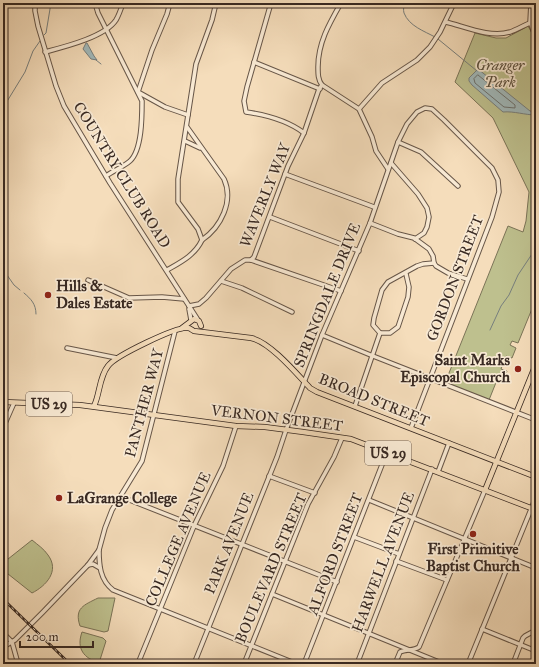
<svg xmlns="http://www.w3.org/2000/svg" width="539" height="667" font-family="'IM FELL Great Primer',serif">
	<rect width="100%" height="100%" fill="#f5ddbb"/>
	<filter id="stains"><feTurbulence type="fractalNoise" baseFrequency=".005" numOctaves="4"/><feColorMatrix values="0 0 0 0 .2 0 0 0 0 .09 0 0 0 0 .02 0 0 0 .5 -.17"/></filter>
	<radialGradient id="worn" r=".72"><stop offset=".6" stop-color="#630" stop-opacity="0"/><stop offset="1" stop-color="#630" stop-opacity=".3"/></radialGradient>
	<g fill="#bec08e" stroke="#7b7458">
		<polygon points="528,26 536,40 536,299 518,343 512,341 510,345 516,348 512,358 506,356 501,369 507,371 503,381 497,380 489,400 445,383 508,226 523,232 526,221 529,192 493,118 455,82 475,33 496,38 506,38"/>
		<path d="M32 540C38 545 44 549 48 555 60 571 46 586 32 593L3 570V563Z"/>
		<path d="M98 598H115L108 631 104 632 80 626C74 608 84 605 98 598Z"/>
		<path d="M82 632 103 638 106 641 99 663C84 658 76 649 82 632Z"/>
	</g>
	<g fill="#a1b9bb" stroke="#777f7e">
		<polygon points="86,43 87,43 94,56 97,60 91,59 83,49"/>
		<path d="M478 69 530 111 536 112V115C525 115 514 111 503 112L472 85 469 81V78Z"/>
	</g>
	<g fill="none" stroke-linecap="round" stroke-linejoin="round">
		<polygon stroke="#6c716e" stroke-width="1" points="478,75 515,105 515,108 504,107 475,83 474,79"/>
		<g stroke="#777f7e" stroke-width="1">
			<path d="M404 3C404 6 403 10 404 13 409 26 424 31 435 37"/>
			<polyline points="44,35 46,33 51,3"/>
			<polyline points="438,39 477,71"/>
			<polyline points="96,60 101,64"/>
			<polyline points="3,108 25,72 33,51 40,41"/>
			<polyline points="7,275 14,285 20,290"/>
			<path d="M24 293C31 299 36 304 36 314"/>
			<polyline points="490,330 501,306 509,295 518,275 532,254 536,244"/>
		</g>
		<g stroke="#675648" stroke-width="5.5">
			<g id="minor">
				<polyline points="35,3 35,11 38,26 56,86 64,106 110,183 198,320"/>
				<path d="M95 3 98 13 142 101C142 117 142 150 130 161 123 167 113 171 106 176"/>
				<polyline points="170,3 167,14 152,50 138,92 165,107 188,115"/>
				<path d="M271 3 247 87 244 101 246 112C267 115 287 120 304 133"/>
				<path d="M341 3C329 24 318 43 318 67 318 74 318 80 322 85L359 109 372 137 376 151 388 169"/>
				<polyline points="531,3 530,22 536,38"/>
				<path d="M446 22C466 27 490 38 510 32 519 29 527 23 536 21"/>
				<path d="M45 52C64 47 105 37 116 20 119 15 121 9 123 3"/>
				<polyline points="254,62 320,89"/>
				<polyline points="359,109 382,83 417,60 430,47 440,32 454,3"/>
				<path d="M187 127 224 179C234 201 221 227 202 240"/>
				<polyline points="185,141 200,148"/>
				<polyline points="398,142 421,152 458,186"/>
				<polyline points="391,163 418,194 427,208 429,217 427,227 424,233 415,239"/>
				<polyline points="285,174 374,207"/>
				<polyline points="270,217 359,251"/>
				<polyline points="370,223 398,234 414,238 429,249 433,256 434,263 436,266 448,273 467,279"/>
				<polyline points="251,260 254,257 288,166 304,133 319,89 322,85"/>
				<path d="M167 270C181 262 195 255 202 240L198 229 178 202V179L196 64 212 20 216 3"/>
				<polyline points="88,280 129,298 162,297 184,299"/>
				<polyline points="221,281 242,288 292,312"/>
				<polyline points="189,306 199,304 206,298 231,269 245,260 251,260 341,291"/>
				<polyline points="189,309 191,320"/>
				<polyline points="380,333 373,325 374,318 382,290 388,282 417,266 423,264 434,263"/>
				<polyline points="380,333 390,333 398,327 408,297 409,287 406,274"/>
				<polyline points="322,335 373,356 536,420"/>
				<polyline points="67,348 117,358"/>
				<polyline points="355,406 380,333"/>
				<polyline points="3,428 14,403"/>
				<polyline points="438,472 449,443"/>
				<polyline points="269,476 315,493"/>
				<polyline points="122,497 337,582"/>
				<polyline points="369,500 536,568"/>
				<polyline points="354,537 399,554"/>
				<path d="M99 550C99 565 100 580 113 590L297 664"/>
				<polyline points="396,561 447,580"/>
				<polyline points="88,565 93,564 100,568"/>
				<polyline points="272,594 444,664"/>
				<polyline points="482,629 536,651"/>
				<polyline points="3,633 12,642 17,660"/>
				<polyline points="3,647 15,640 43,612 88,565 99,550 105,528 112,510 142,461 175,331"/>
				<polyline points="139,664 139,661 194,526 223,466 236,426"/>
				<polyline points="194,664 277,457 286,430 322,335 370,223 398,142 407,124 417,112 425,108 432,109 444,120 492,168 498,180 499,192 492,217 411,428"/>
				<polyline points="244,664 308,504 334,457 342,438"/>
				<polyline points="304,664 387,452"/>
				<polyline points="357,664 432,469"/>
				<path d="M395 664 400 652C406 649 414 651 419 647L485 490"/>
				<polyline points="468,664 536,497"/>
				<polyline points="513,664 523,638 525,636 536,630"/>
			</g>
		</g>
		<g stroke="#382922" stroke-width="6">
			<g id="major">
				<polyline points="182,328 194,319 199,321 201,326"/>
				<polyline points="3,402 80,405 236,426 265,427 303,432 351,439 536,510"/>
				<path d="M94 406C100 394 99 377 108 366 115 356 177 326 188 328 190 328 192 330 194 331L251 338C270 342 296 373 310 388L317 392 536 477"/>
				<polyline points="485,490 536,364"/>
			</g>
		</g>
		<use href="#minor" stroke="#f8e9d3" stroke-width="3.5"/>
		<use href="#major" stroke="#f5ddbb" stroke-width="4.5"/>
		<g stroke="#382922" stroke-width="2.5">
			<polyline id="rail" points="3,599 70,664"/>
		</g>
		<use href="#rail" stroke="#f8e9d3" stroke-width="1" stroke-dasharray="3" stroke-linecap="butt"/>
	</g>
	<g fill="#8f2418" stroke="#f8e9d3" stroke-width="1.5">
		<circle cx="48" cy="295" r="4"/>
		<circle cx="518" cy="369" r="4"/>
		<circle cx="59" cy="498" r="4"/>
		<circle cx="473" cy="534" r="4"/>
	</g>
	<g text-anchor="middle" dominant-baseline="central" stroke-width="3.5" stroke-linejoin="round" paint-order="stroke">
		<g fill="#f8e9d3" stroke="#726357" stroke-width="1">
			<rect x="26" y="392" width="46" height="24" rx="3"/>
			<rect x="365" y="441" width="46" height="24" rx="3"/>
		</g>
		<g font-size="14" font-weight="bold" fill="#382922">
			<text x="49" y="404">US 29</text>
			<text x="388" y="453">US 29</text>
		</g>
		<g font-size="15" font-style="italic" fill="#5a4f3d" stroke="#f8e9d3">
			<text x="500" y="65">Granger<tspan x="500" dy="17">Park</tspan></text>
		</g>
		<g font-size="15" fill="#382922" stroke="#f8e9d3">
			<text transform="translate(122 175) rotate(58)">COUNTRY CLUB ROAD</text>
			<text transform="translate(265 195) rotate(-68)">WAVERLY WAY</text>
			<text transform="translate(455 278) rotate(-69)">GORDON STREET</text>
			<text transform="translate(327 295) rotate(-68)">SPRINGDALE DRIVE</text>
			<text transform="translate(374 400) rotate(22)">BROAD STREET</text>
			<text transform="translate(144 403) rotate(-75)">PANTHER WAY</text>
			<text transform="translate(277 418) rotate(7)">VERNON STREET</text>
			<text transform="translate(178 539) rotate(-67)">COLLEGE AVENUE</text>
			<text transform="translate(229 543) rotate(-68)">PARK AVENUE</text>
			<text transform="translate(335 554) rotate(-69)">ALFORD STREET</text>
			<text transform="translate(383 562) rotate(-69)">HARWELL AVENUE</text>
			<text transform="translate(271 568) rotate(-67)">BOULEVARD STREET</text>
		</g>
		<g font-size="15" font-weight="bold" fill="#382922" stroke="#f8e9d3" text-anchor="start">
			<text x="56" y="286">Hills &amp;<tspan x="56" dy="17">Dales Estate</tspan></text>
			<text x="510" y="360" text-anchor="end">Saint Marks<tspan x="510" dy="17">Episcopal Church</tspan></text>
			<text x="67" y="498">LaGrange College</text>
			<text x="473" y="549" text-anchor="middle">First Primitive<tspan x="473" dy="17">Baptist Church</tspan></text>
		</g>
	</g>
	<rect width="539" height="667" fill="none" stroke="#f5ddbb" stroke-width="16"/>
	<rect x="4" y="4" width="531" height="659" fill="none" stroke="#382922" stroke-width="2"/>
	<rect x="8" y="8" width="523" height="651" fill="none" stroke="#382922"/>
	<path d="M20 641v6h73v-6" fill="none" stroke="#382922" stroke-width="2"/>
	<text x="26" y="641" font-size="12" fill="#382922" stroke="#f8e9d3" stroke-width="3" paint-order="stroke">200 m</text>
	<rect width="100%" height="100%" filter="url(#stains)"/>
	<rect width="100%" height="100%" fill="url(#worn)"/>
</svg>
